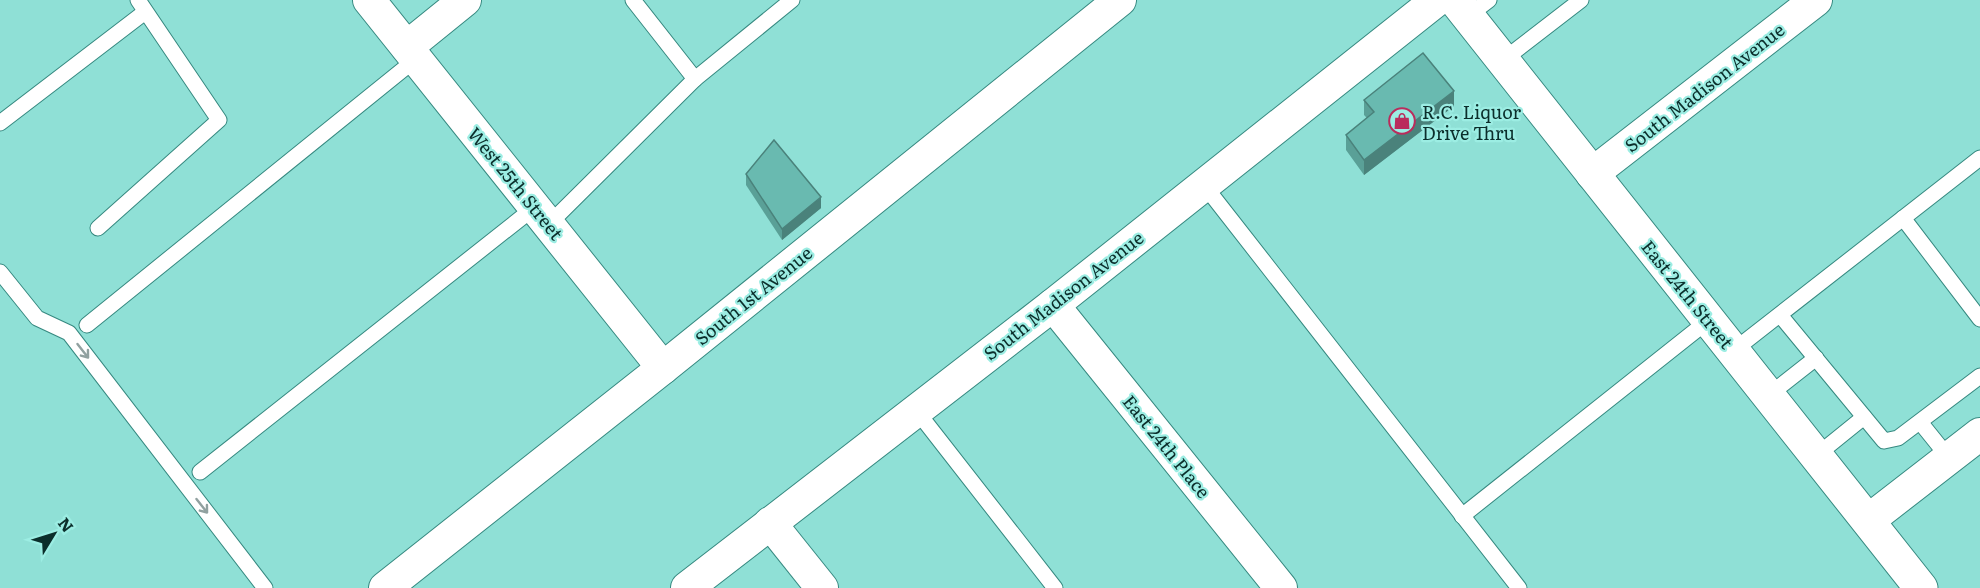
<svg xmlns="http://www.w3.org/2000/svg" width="1980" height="588" font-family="Literata,serif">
	<rect width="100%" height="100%" fill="#8fe0d6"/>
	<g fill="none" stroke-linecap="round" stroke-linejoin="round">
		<g stroke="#368980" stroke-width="17">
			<g id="service">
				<polyline points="633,0 695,79"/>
				<polyline points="1468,16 1489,0"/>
				<polyline points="1502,61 1581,0"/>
				<polyline points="0,123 145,12"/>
				<polyline points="1204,185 1519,588"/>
				<polyline points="1903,218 1980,319"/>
				<polyline points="549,224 695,79 792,0"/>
				<polyline points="98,228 219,120 138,0"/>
				<polyline points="0,272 37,318 69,333 265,588"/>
				<polyline points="1780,315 1884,441 1898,438 1980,376"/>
				<polyline points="87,325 416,59"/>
				<polyline points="1733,351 1980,158"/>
				<polyline points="1769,395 1816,358"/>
				<polyline points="916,410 1055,588"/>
				<polyline points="1920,422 1949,458"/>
				<polyline points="1817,455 1864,417"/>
				<polyline points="200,472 535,207"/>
				<polyline points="1462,516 1709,320"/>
			</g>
		</g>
		<g stroke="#368980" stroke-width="34">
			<g id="minor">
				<polyline points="369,0 663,368"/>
				<polyline points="407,47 465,0"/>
				<polyline points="1592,174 1816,0"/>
				<polyline points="1053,305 1281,588"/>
				<polyline points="1869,520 1980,434"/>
				<polyline points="770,523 822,588"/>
				<polyline points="385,588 663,368 1120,0"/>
				<polyline points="687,588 1053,305 1437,0"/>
			</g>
		</g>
		<g stroke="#368980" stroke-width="35">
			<polyline id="secondary" points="1455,0 1921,588"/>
		</g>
		<use href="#service" stroke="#fff" stroke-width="15"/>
		<use href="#minor" stroke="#fff" stroke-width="32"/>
		<use href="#secondary" stroke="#fff" stroke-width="33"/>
	</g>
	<g fill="#5aa097">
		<polygon points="1364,100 1454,106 1364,175 1346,150 1346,135 1367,118 1364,115"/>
		<polygon points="746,174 821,208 782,240 746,185"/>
	</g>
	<g fill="#4a827b">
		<polygon points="1454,91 1454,106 1364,175 1364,160"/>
		<polygon points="821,197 821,208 782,240 782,229"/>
	</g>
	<g fill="#69bab0" stroke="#4a827b" stroke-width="1.5">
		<polygon points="1423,53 1454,91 1364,160 1346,135 1374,112 1364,100"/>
		<polygon points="774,140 821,197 782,229 746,174"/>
	</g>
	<defs><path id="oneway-shaft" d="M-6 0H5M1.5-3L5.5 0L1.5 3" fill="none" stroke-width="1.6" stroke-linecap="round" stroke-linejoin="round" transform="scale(1.5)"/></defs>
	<g stroke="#91a1a0">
		<use href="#oneway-shaft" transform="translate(83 351) rotate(52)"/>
		<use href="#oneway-shaft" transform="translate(202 506) rotate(52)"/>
	</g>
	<defs>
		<g id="shop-ring" transform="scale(1.35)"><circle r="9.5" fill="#9cede3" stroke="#ba2c5c" stroke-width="1.5"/><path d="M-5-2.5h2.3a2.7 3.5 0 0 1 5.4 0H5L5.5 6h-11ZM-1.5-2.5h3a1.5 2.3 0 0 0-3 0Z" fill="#ba2c5c"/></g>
	</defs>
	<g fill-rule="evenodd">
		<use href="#shop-ring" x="1402" y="121"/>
	</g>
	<g text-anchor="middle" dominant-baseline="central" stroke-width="4.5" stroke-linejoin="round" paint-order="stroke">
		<g font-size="18" fill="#0b2e2b" stroke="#9cede3">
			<text transform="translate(1704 87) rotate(-38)">South Madison Avenue</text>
			<text transform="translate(516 183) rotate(51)">West 25th Street</text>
			<text transform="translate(1688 294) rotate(51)">East 24th Street</text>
			<text transform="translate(753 295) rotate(-39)">South 1st Avenue</text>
			<text transform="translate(1063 295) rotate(-38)">South Madison Avenue</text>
			<text transform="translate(1167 446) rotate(51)">East 24th Place</text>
		</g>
		<g font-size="18" fill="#0b2e2b" stroke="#9cede3" text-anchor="start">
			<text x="1422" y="111">R.C. Liquor<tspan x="1422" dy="21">Drive Thru</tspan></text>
		</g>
	</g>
	<g transform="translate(54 534) rotate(52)" stroke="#9cede3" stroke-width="4.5" paint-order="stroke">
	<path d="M0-4.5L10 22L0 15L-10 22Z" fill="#0b2e2b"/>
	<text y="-9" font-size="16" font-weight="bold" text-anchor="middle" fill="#0b2e2b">N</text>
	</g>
</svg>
